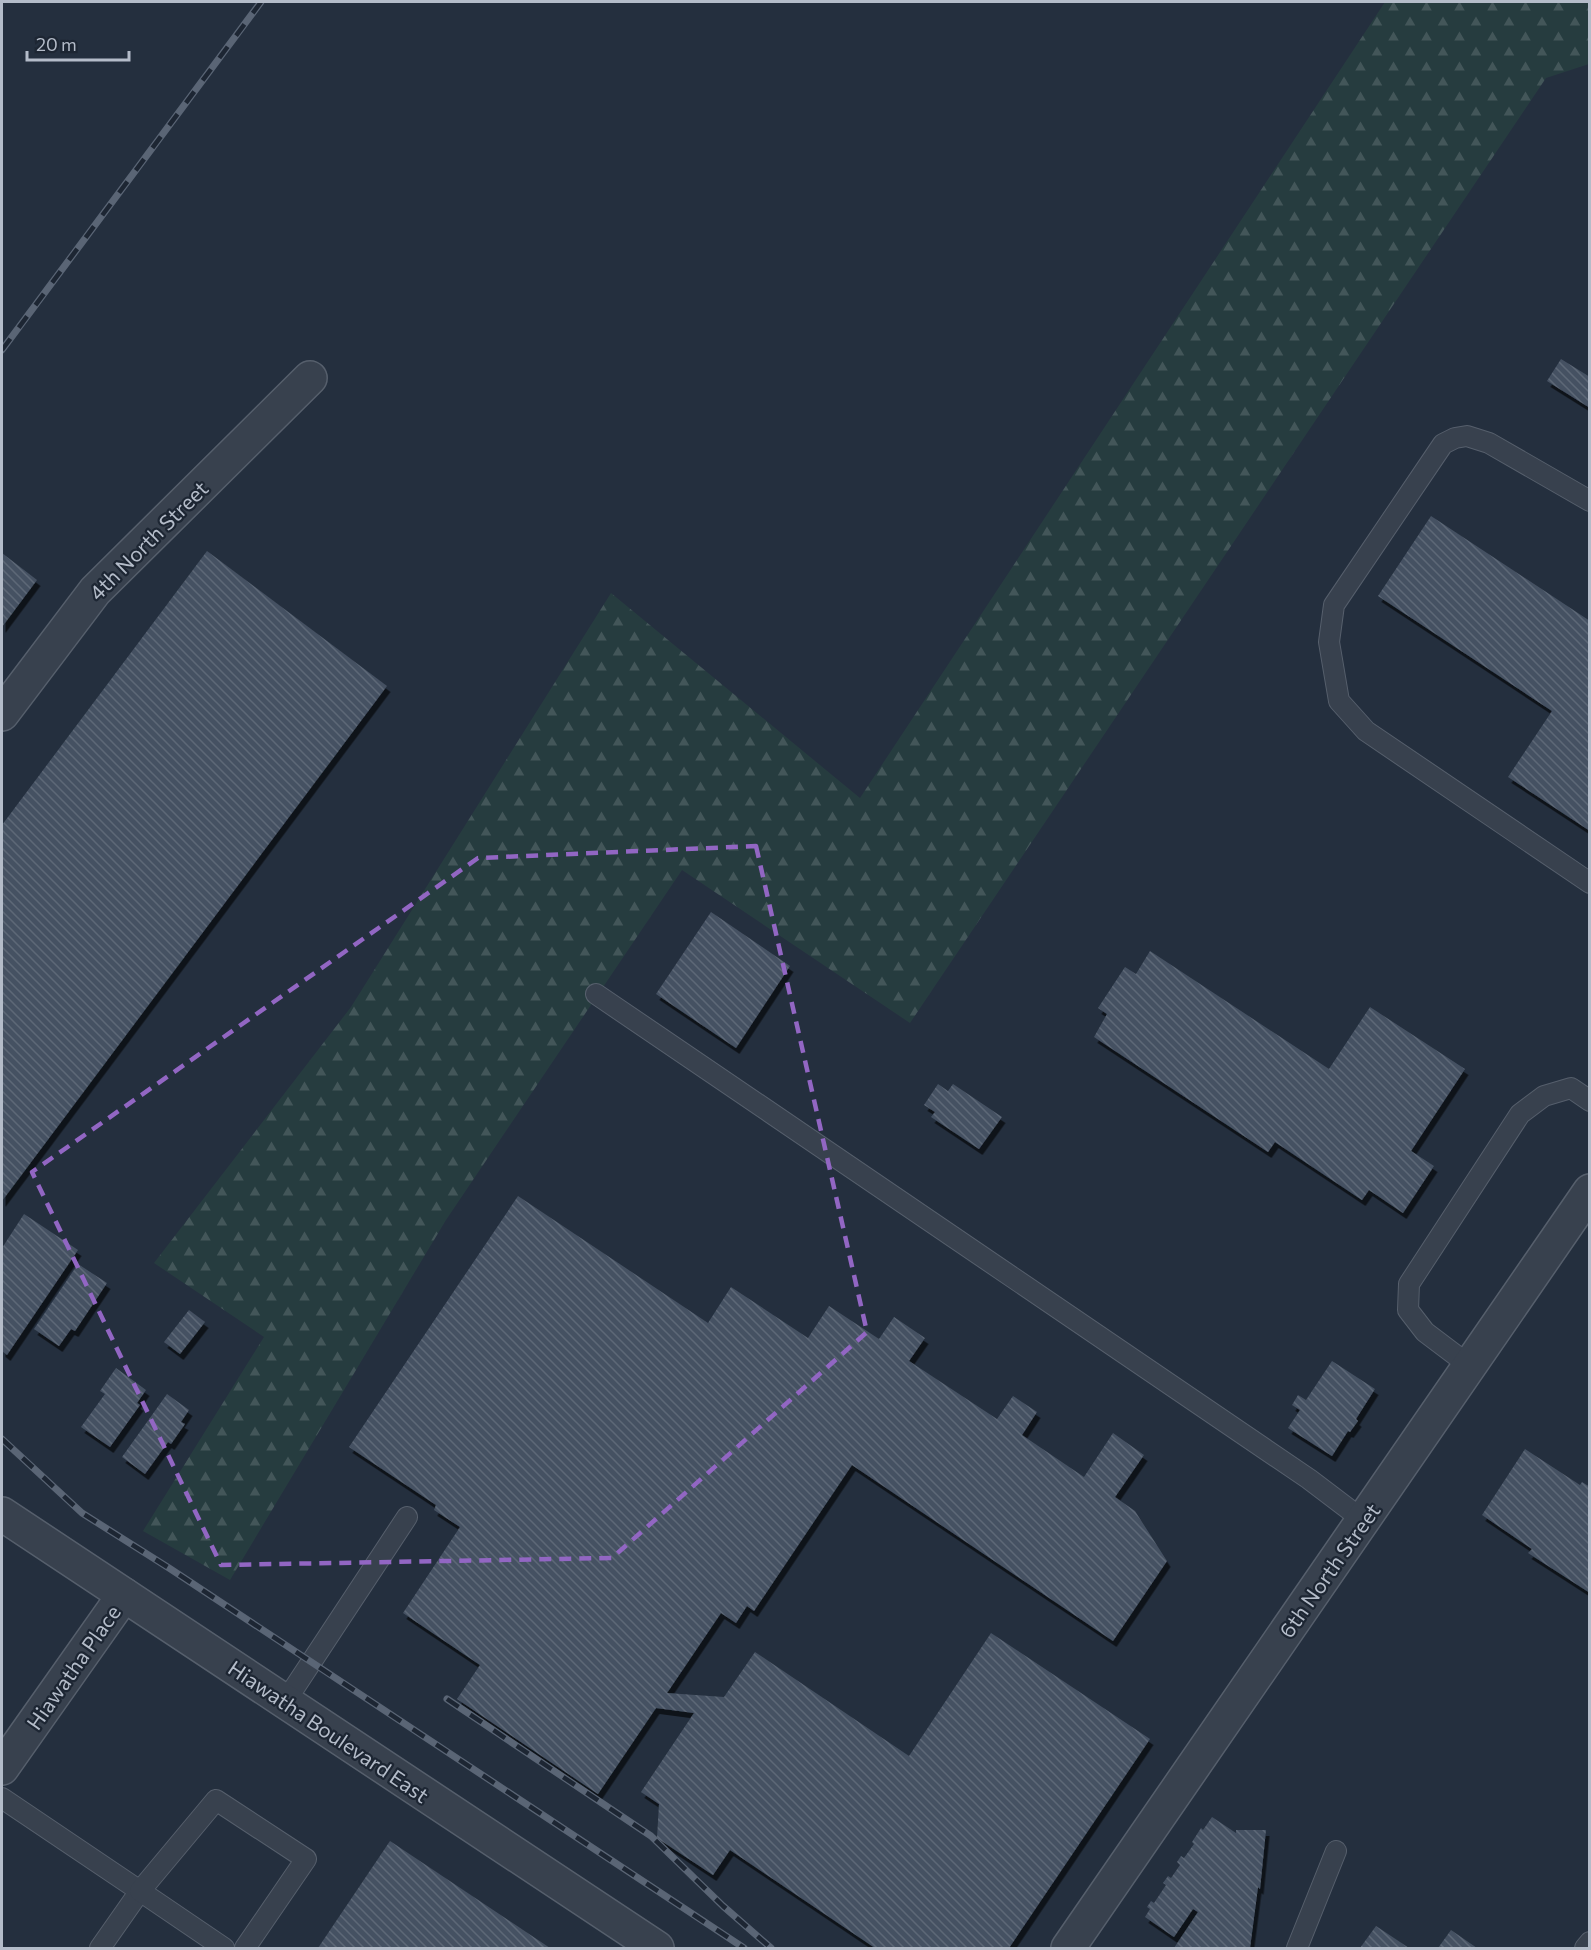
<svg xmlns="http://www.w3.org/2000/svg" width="1591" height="1950" font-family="Commissioner,sans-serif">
	<defs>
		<pattern id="forest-firs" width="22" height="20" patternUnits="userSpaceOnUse" patternTransform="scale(1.5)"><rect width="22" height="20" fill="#263c3f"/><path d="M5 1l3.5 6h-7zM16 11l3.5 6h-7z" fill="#435659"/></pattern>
		<pattern id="building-back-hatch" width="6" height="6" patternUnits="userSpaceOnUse" patternTransform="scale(1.5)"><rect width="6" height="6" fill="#455162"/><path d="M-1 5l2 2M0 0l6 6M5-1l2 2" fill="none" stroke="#5d6877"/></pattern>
		<filter id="shadow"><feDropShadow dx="3.5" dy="6" stdDeviation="0" flood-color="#0009"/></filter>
	</defs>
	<rect width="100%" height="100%" fill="#242f3e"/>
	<polygon fill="url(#forest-firs)" points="1385,2 1589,2 1589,64 1546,78 910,1023 682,870 446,1220 230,1580 143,1531 264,1337 154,1263 351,1007 611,593 860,798"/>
	<g fill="url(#building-back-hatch)" filter="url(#shadow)">
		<polygon points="1561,359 1590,377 1590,408 1547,381"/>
		<polygon points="1431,516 1590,621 1590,831 1508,777 1552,711 1378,596"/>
		<polygon points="207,551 387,686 2,1201 2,825"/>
		<polygon points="2,553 37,580 2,627"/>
		<polygon points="711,912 790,966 736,1048 656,994"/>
		<polygon points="1150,951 1329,1069 1370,1007 1465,1069 1411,1151 1434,1166 1403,1213 1369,1190 1362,1200 1275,1142 1268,1152 1094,1037 1107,1014 1098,1008 1125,967 1136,974"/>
		<polygon points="938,1084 948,1091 953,1084 1002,1117 979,1149 931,1117 935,1112 924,1105"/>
		<polygon points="518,1196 708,1323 731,1287 808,1338 829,1306 879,1339 894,1317 925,1338 909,1361 997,1419 1013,1396 1037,1412 1022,1435 1084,1477 1113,1433 1144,1455 1115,1497 1135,1511 1167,1561 1113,1641 852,1465 754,1611 747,1606 736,1623 721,1613 667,1693 724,1697 755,1652 909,1756 991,1633 1150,1739 1009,1948 875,1948 730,1850 713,1875 657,1838 659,1804 641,1792 694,1713 656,1708 598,1794 457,1699 480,1665 403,1613 460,1527 434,1510 436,1505 349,1447"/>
		<polygon points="24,1214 78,1250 7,1355 2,1351 2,1248"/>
		<polygon points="78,1264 107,1283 75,1331 71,1329 59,1346 34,1329"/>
		<polygon points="189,1310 205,1322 180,1354 164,1342"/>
		<polygon points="1332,1361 1375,1389 1356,1419 1358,1421 1350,1432 1348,1431 1332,1456 1288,1428 1300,1410 1292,1405 1298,1395 1306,1400"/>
		<polygon points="116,1368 146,1390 137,1403 140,1405 110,1447 81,1427 105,1394 100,1391"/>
		<polygon points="167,1394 189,1410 181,1422 185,1424 171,1444 168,1442 145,1474 122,1457"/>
		<polygon points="1525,1449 1580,1485 1582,1482 1590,1487 1590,1593 1528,1553 1532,1549 1482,1515"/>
		<polygon points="1212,1817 1236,1833 1236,1830 1266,1830 1260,1889 1258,1887 1250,1948 1174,1948 1198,1912 1193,1909 1174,1937 1145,1917 1150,1909 1147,1907 1151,1901 1154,1903 1166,1885 1163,1883 1168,1876 1171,1878 1180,1865 1177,1862 1181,1856 1184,1858 1194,1844 1192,1842 1201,1828 1203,1830"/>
		<polygon points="390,1841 550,1948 318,1948"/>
		<polygon points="1376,1926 1409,1948 1360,1948"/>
		<polygon points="1451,1930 1477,1948 1438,1948"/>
	</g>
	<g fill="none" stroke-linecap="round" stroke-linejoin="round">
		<g stroke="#565f6c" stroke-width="22">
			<g id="service">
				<polyline points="1590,501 1489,443 1467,436 1455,438 1443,444 1334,605 1329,642 1339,701 1366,731 1590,883"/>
				<polyline points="596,994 1309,1479 1363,1520"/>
				<polyline points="1470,1366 1425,1332 1408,1310 1409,1284 1520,1114 1544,1096 1571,1088 1590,1101"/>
				<polyline points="285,1702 407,1517"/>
				<polyline points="2,1798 140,1891 100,1948"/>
				<polyline points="224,1948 140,1891 216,1800 306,1859 245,1948"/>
				<polyline points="1297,1948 1336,1851"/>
				<polyline points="1585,1948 1590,1942"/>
			</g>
		</g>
		<g stroke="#565f6c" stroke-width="36">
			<g id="minor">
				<polyline points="2,714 95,591 310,378"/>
				<polyline points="2,1768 124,1595"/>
				<polyline points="1068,1948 1590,1191"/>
			</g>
		</g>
		<g stroke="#565f6c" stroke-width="36">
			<polyline id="tertiary" points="2,1514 657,1948"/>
		</g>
		<use href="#service" stroke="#38414e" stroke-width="20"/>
		<use href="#minor" stroke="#38414e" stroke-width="33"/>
		<use href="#tertiary" stroke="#38414e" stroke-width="33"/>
		<g stroke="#5a6575" stroke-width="7">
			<g id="rail">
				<polyline points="2,350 261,2"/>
				<polyline points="2,1439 82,1513 169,1568 744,1948"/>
				<polyline points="447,1699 651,1836 723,1906 771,1948"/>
			</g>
		</g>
		<use href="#rail" stroke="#1d2633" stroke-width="4.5" stroke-dasharray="14" stroke-linecap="butt"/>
	</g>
	<path fill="none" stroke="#9266c3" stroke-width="4.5" stroke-dasharray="12 8" stroke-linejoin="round" d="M756 846 867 1332 612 1558 221 1565 32 1172 478 858Z"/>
	<g text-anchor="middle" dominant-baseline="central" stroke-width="4.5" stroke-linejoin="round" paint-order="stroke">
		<g font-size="21" fill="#b4bcc9" stroke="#1d2633">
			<text transform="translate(148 540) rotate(-45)">4th North Street</text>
			<text transform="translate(1329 1570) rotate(-55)">6th North Street</text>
			<text transform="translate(73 1667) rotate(-55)">Hiawatha Place</text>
			<text transform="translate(329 1731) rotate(34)">Hiawatha Boulevard East</text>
		</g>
	</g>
	<rect width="1591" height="1950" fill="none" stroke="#b4bcc9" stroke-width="6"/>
	<path d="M27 51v9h102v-9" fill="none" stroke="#b4bcc9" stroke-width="3"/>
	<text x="36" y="51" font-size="18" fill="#b4bcc9" stroke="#1d2633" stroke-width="4.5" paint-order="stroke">20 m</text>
</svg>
